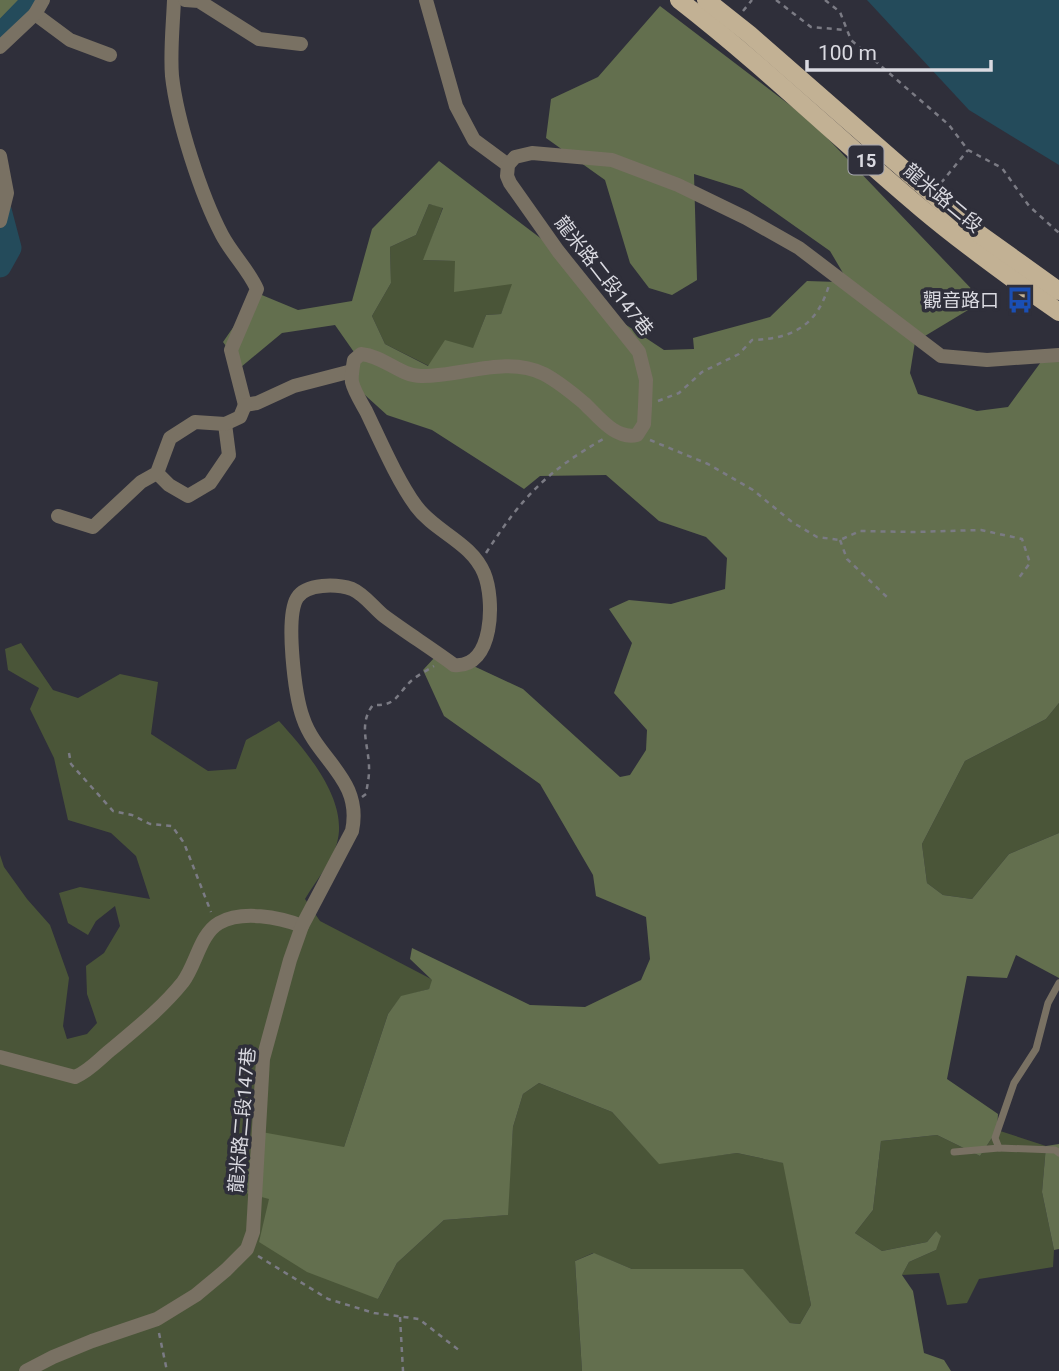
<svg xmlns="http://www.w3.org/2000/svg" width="1059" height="1371" font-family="Roboto,'Noto Sans TC',sans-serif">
	<rect width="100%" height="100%" fill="#2f2f3a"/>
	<g fill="#4a5538">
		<polygon points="429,204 443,207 424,260 455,261 513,284 501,314 486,315 473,349 429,366 385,344 372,316 391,283 390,247 416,235"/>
		<path d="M21 643 53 690 78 698 120 674 158 682 151 734 208 771 236 769 246 740 279 721C306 751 349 800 337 843 332 862 315 882 305 899L320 921 433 980 429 989 401 997 388 1014 344 1147 269 1199 378 1299 397 1263 444 1220 507 1215 513 1127 523 1094 539 1083 612 1112 659 1163 737 1153 784 1163 811 1305 800 1324 790 1323 742 1269H632L593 1253 575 1261 582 1371H0V855L4 867 27 899 50 925 69 978 63 1026 67 1039 87 1034 97 1023 87 994 86 966 104 953 120 926 115 906 96 921 88 935 68 923 59 893 80 887 150 899 136 856 111 833 68 820 54 758 30 709 39 688 8 670 5 649Z"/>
		<polygon points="1059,703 1059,833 1009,854 972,899 943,895 927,883 922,844 965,761 1046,719"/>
		<polygon points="997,1130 1046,1146 1042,1192 1054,1250 1053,1267 979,1279 967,1303 947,1305 939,1273 902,1275 909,1262 936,1250 936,1231 927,1242 882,1251 855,1233 873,1210 881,1141 937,1135 980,1156"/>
	</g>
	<g fill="#636f4e" fill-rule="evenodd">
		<polygon points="0,0 30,0 25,11 0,31"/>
		<path d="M660 6 812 122 983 301 915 342 910 373 918 394 977 411 1008 407 1049 351 1059 353V703L1046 719 965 761 922 844 927 883 943 895 972 899 1009 854 1059 833V978L1016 955 1007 978 967 976 947 1079 998 1114 997 1130 980 1156 937 1135 881 1141 873 1210 855 1233 882 1251 927 1242 936 1231 941 1236 936 1250 909 1262 902 1275 913 1291 924 1353 944 1360 951 1371H582L575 1261 594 1253 632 1269H743L790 1323 800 1324 811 1305 783 1163 737 1153 659 1164 612 1112 539 1083 523 1094 513 1127 508 1215 444 1220 397 1263 378 1299 307 1272 259 1242 269 1199 242 1192 256 1131 344 1147 388 1014 401 996 429 989 432 980 410 959 412 948 530 1005 585 1007 641 980 650 959 646 917 596 896 593 875 540 784 444 716 423 670 435 657 465 662 523 689 620 777 630 775 646 750 647 730 614 693 632 643 609 609 629 600 671 604 725 589 727 558 706 537 659 521 606 475 540 476 524 489 432 430 387 415 355 386 356 355 335 325 282 333 241 367 223 342 257 293 298 310 352 301 372 229 439 161 543 240 596 305 664 350 694 349 693 338 770 317 807 281 838 282 843 273 830 251 742 189 694 174 697 280 672 295 649 288 630 263 605 180 546 138 551 99 598 77ZM429 204 443 208 423 260 455 261 454 292 512 284 501 314 486 315 473 348 445 340 428 366 385 344 372 316 391 283 390 247 416 235Z"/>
		<polygon points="1059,1144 1059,1249 1054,1250 1042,1192 1046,1146"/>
	</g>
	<polygon fill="#244b5b" points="867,0 1059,0 1059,165 969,110"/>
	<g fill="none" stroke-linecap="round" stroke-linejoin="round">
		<g stroke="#244b5b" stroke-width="23">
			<polyline points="0,35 34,0"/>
			<polyline points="0,210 10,248 0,266"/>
		</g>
		<g stroke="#7b7b84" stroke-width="2.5" stroke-dasharray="5 5" stroke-linecap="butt">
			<polyline points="776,0 811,27 846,30"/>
			<polyline points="825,0 840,12 851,40 949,125 968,150 1002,168 1029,206 1059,233"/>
			<polyline points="743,11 752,0"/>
			<polyline points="941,183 968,150"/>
			<path d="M658 401 679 393 702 372 739 354 752 340C792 339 817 326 829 285"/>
			<polyline points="650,440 708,464 753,490 792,522 817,537 840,540 860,531 914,532 981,530 1022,539 1030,563 1018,579"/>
			<polyline points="840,540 847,559 888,598"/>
			<path d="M486 553C522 497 547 471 605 438"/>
			<polyline points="69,753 71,764 113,811 132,815 150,824 172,826 184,843 211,912"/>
			<path d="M362 797 366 794C367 786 369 779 369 771 370 748 357 725 373 705 396 706 396 696 410 682 416 676 426 671 434 666"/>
			<polyline points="258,1256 328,1299 374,1313 419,1319 460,1351"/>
			<polyline points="400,1317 403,1371"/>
			<polyline points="159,1333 167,1371"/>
		</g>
		<g stroke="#797163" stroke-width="7">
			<polyline points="1059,983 1048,1003 1036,1049 1014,1083 995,1138 999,1148 1055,1150 1059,1153"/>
			<polyline points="954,1152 999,1148"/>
		</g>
		<g stroke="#797163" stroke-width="14">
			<path d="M174 0C173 25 170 51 172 76 177 121 201 195 222 235 232 254 248 269 257 289L231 350 245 405 257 403 294 386 352 371"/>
			<polyline points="185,0 199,1 259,39 301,44"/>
			<polyline points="426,0 456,106 474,140 508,165"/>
			<polyline points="35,14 70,40 110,55"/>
			<polyline points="0,47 35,14 43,0"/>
			<polyline points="0,156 7,193 0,221"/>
			<polyline points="157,473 169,485 188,496 210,483 229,455 225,424"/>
			<polyline points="58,516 93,527 141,482 157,473 170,438 195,422 225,424 240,417 245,405"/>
			<path d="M0 1057 75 1077C91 1070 100 1058 113 1048 138 1027 163 1007 183 982 196 965 200 934 219 923 242 910 279 917 302 926"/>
		</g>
		<path stroke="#797163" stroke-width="14" d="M26 1371 53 1357 92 1341 157 1319 196 1295 226 1270 247 1249 253 1232 263 1059 290 960 302 926 352 831C363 779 317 760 303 718 295 696 285 618 297 598 306 583 337 584 352 589 364 594 374 608 384 616 407 633 431 648 454 665 494 669 495 599 484 573 471 542 435 532 416 506 397 480 380 440 366 411 361 402 354 391 352 382 351 375 353 367 354 360L361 354C384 356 400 376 421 376 461 377 506 355 544 374 559 382 571 392 584 403 598 416 615 440 637 435L644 424 645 406 646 380 639 352 558 251 510 183 507 176 508 165 515 157 532 153 612 160 678 185 746 218 799 248 941 356 987 360 1059 355"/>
		<g stroke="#c2b194" stroke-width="18">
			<path d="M679 0C764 66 840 140 922 209 966 246 1012 279 1059 312"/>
			<polyline points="706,0 749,34 971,228 1059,291"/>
		</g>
	</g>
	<defs>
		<g id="bus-bare" transform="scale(2.1)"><path d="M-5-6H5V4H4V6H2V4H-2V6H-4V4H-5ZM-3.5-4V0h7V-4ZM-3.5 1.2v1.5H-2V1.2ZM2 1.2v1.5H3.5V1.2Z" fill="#1a4fb4" stroke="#2f2f3a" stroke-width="2.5" paint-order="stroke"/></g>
	</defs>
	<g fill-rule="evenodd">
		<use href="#bus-bare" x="1020" y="300"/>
	</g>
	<g text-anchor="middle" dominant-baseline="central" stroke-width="7" stroke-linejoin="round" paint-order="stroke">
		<rect fill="#2f2f3a" stroke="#a7a7af" stroke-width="2" x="848.5" y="145.5" width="35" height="29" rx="5"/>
		<g font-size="18" font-weight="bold" fill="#dadae1">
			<text x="866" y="160">15</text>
		</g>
		<g font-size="19" fill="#dadae1" stroke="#2f2f3a">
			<text transform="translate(943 198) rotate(40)">龍米路二段</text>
			<text transform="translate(604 276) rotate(52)">龍米路二段147巷</text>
			<text transform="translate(242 1120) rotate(-85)">龍米路二段147巷</text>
		</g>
		<g font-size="19" fill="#dadae1" stroke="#2f2f3a" text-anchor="end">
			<text x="999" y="300">觀音路口</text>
		</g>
	</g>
	<path d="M807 60v10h184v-10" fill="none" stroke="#dadae1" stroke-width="3.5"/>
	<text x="818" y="60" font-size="21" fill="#dadae1" stroke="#2f2f3a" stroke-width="5" paint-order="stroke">100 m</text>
</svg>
